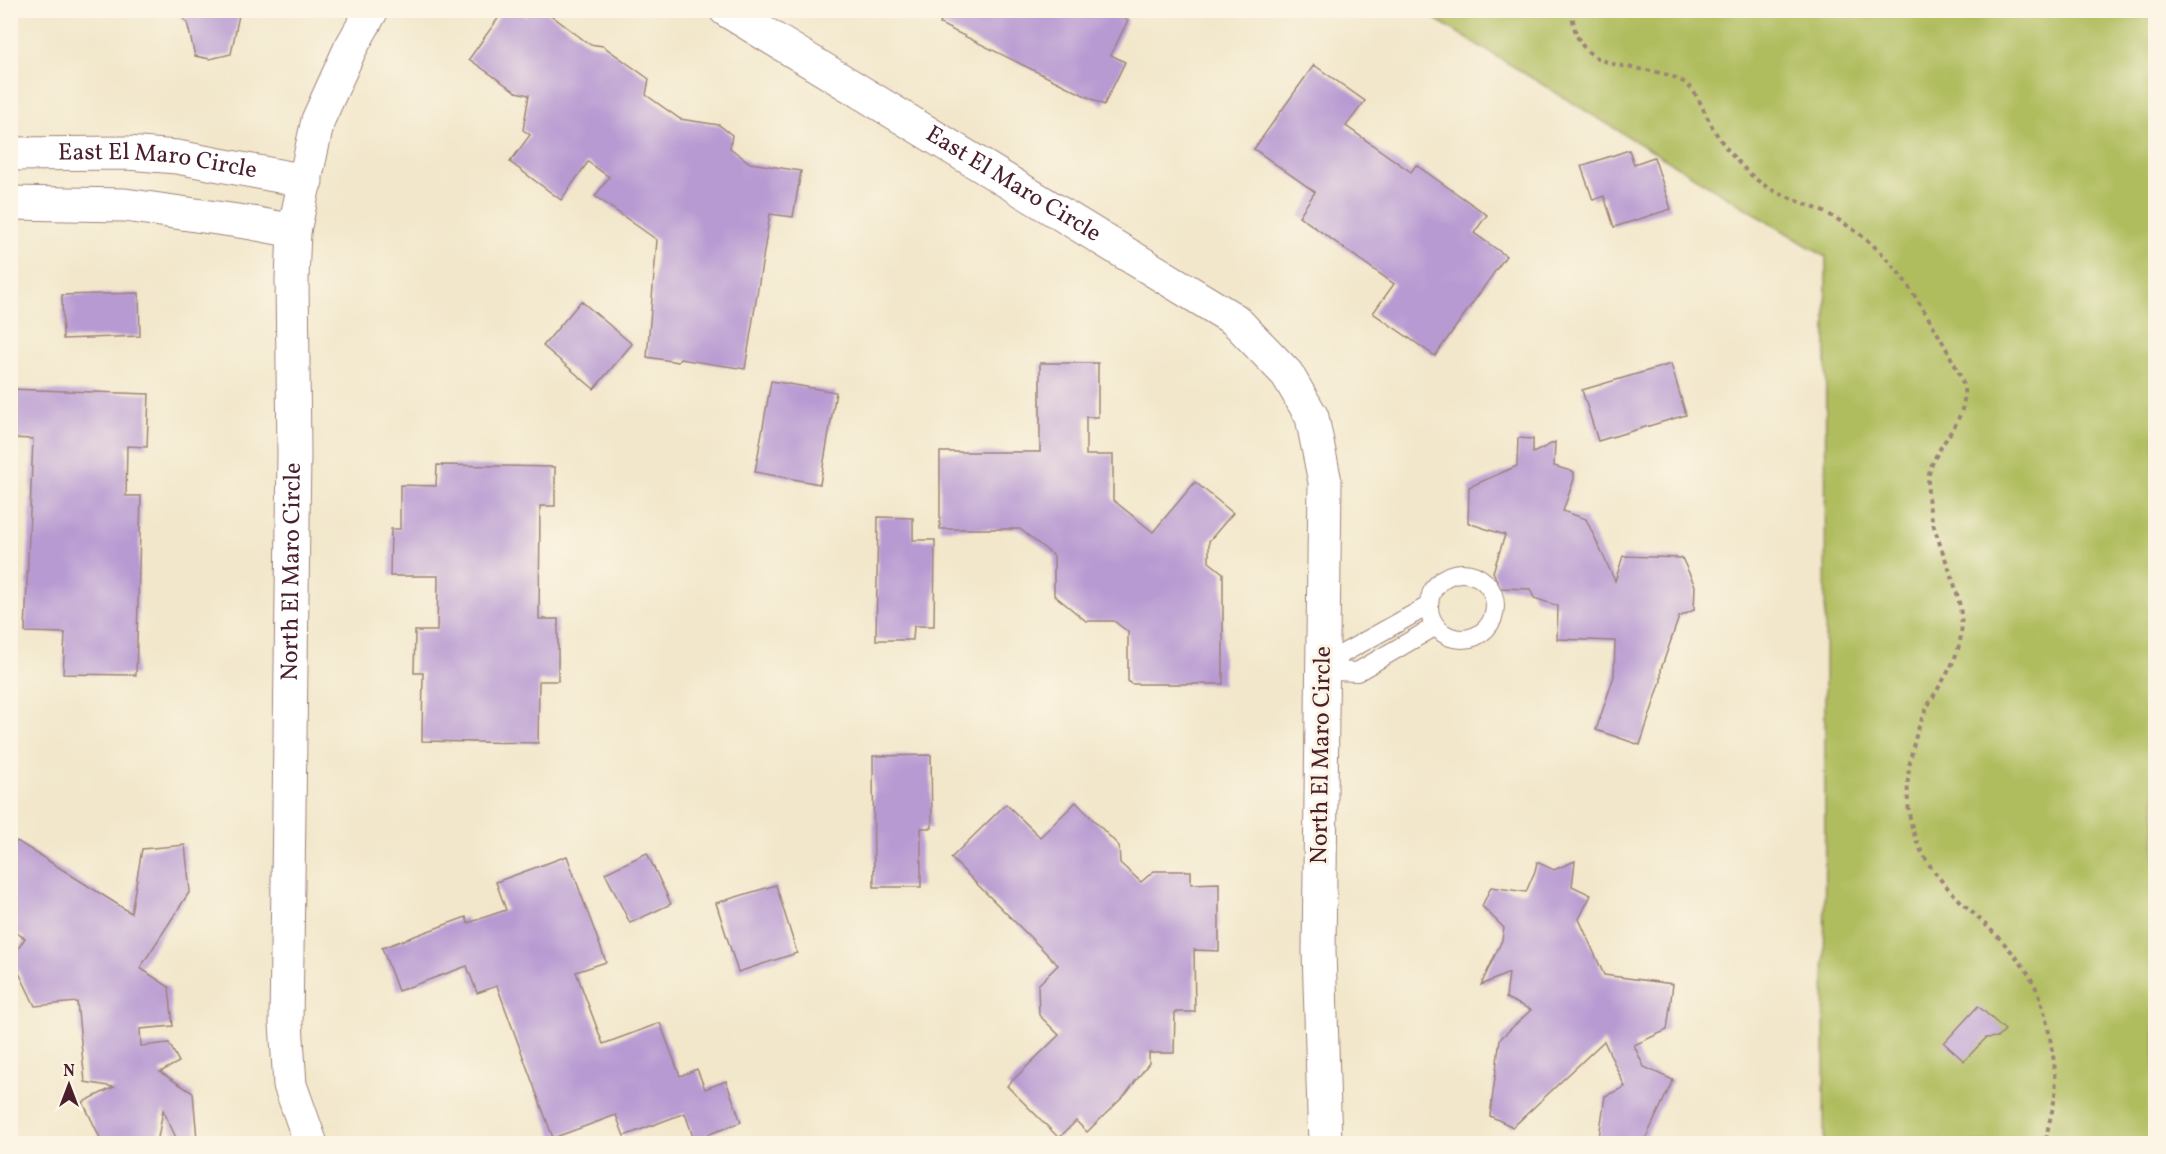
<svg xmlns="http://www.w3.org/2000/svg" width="2166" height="1154" font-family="Vollkorn,serif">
	<rect width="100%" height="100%" fill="#fcf5e5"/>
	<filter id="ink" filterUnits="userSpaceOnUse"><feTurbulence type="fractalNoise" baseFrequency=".0167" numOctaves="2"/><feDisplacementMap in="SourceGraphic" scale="12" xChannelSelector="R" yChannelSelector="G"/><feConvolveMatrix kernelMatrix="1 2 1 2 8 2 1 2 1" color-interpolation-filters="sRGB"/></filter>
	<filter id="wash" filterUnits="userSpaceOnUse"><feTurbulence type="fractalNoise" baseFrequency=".008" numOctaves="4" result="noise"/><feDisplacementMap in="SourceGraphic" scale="24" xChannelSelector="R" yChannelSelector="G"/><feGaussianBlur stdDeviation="1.35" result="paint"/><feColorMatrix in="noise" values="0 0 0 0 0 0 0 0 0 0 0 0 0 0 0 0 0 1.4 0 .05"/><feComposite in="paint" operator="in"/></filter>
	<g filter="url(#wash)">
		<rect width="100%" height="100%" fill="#f2e7cb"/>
		<polygon fill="#b0bd5f" stroke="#7d6e45" stroke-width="1.5" points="1422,11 2155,11 2155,1143 1824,1143 1826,257"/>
		<g id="blocks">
			<g fill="#b79ad2">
				<polygon points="183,10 240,10 231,54 210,59 195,56 187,22 182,18"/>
				<polygon points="504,10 518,10 527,17 532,10 544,10 589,44 603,46 649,79 646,95 680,119 719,125 732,135 730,148 750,163 801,171 793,217 770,214 745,369 680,359 678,362 647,357 657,240 595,196 609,177 588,162 561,200 510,162 530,135 523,130 529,95 516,92 469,59"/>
				<polygon points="946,10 1108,10 1128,20 1111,55 1125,62 1104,105 940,24"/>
				<polygon points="1314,65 1365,101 1346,126 1411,172 1416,165 1487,215 1474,233 1506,256 1435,356 1373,313 1394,284 1299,216 1315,192 1254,149"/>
				<polygon points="1629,150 1634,164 1654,157 1671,209 1614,227 1604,196 1593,200 1581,166"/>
				<polygon points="139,293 140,336 63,339 62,295"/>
				<polygon points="581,301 632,344 594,389 543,346"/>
				<polygon points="1040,363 1098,363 1098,417 1086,417 1086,455 1113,455 1113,500 1153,532 1195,482 1233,513 1209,541 1209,562 1223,573 1223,684 1131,684 1128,681 1128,632 1114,621 1086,621 1054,595 1054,556 1020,529 940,529 940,452 1040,452"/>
				<polygon points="1671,364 1686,415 1598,441 1582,390"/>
				<polygon points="771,381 836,392 820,484 755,472"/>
				<polygon points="10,389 149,394 147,447 127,446 126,496 141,496 136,675 63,674 65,633 25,632 33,439 10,438"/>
				<polygon points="1518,438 1533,439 1533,453 1555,442 1554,466 1574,472 1574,479 1563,511 1586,519 1615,581 1623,556 1682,558 1695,586 1694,610 1679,617 1661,669 1661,681 1640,745 1596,730 1614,676 1615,641 1557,639 1558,606 1534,598 1530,589 1500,588 1493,572 1505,535 1468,523 1469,487 1517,466"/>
				<polygon points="437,465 555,467 555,506 540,506 539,619 558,619 558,681 539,681 538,743 422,741 423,673 414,673 415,631 437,631 438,576 390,576 391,529 400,529 400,485 436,486"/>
				<polygon points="878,517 913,518 913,540 935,540 934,626 914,626 913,640 876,640"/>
				<polygon points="931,755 932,828 921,828 921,887 874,887 873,756"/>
				<polygon points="1076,802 1119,846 1120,863 1141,882 1154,871 1191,871 1191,884 1219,883 1219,951 1194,950 1195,1012 1175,1012 1174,1053 1149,1053 1149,1063 1126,1094 1087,1132 1076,1121 1059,1138 1007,1086 1059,1035 1039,1015 1038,985 1058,965 951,858 1006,804 1040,837"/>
				<polygon points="17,841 131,913 142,849 185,845 190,891 140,968 169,987 173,1026 140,1029 141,1046 169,1043 179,1062 160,1072 193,1093 197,1139 188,1144 179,1144 163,1110 157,1144 103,1144 83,1102 114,1087 85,1082 77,1002 35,1006 12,958 25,938 11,930 10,922 10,851"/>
				<polygon points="647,853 671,904 630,923 605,873"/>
				<polygon points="567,856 606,962 576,972 603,1044 660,1023 680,1076 697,1069 705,1089 726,1081 741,1122 694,1140 685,1113 624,1136 616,1115 553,1138 497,986 477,993 467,966 398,991 382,948 466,917 468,923 506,910 496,882"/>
				<polygon points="1575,861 1572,886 1591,895 1579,919 1604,975 1673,984 1667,1030 1634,1045 1644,1067 1673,1080 1643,1144 1598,1144 1605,1096 1625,1087 1604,1041 1513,1127 1490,1116 1500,1039 1531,1010 1506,998 1509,973 1481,985 1502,940 1504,928 1482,906 1491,887 1526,892 1535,871 1537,862 1554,870"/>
				<polygon points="776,885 797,953 738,972 716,903"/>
				<polygon points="1978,1006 2005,1030 1998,1037 1986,1038 1964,1061 1944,1043"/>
			</g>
		</g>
	</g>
	<g filter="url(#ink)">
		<use href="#blocks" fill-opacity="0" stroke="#9e837b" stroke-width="1.5"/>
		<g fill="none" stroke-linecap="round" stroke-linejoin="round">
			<g stroke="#9e837b" stroke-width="20">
				<g id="service">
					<circle cx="1462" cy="606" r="33"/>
					<polyline points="1334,671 1340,655 1428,606"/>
					<polyline points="1323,675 1334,671 1357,672 1436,626"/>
				</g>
			</g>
			<g stroke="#9e837b" stroke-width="35">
				<g id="minor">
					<path id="s1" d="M726 10 1235 320 1287 374 1312 417 1325 482 1319 951 1325 1144"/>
					<path id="s2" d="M10 154 127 153 177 157 306 181"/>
					<polyline points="10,203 125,205 252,223 294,231"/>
					<path id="s3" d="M311 1144 290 1085 286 1023 294 453 292 279 294 231 318 120 350 49 372 10"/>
				</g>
			</g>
			<path stroke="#9e837b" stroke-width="4" stroke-dasharray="4.5 4.5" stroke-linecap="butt" d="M1571 10C1573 19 1574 30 1578 38 1597 77 1653 61 1685 83 1699 94 1702 109 1711 124 1720 142 1735 160 1750 174 1771 194 1799 200 1824 212 1856 228 1883 251 1904 280 1920 303 1935 328 1948 352 1953 362 1960 373 1963 384 1972 418 1935 444 1929 474 1919 535 1978 593 1957 652 1951 670 1939 686 1930 702 1912 735 1903 780 1910 818 1924 897 2014 926 2040 998 2048 1022 2058 1071 2055 1095 2053 1112 2047 1126 2046 1144"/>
			<use href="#service" stroke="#fff" stroke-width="18"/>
			<use href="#minor" stroke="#fff" stroke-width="33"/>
		</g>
	</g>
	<g text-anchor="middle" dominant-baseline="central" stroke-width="6" stroke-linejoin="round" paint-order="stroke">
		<g font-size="24" fill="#4a1f2b" stroke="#fcf5e5">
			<text stroke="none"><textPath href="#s2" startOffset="148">East El Maro Circle</textPath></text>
			<text stroke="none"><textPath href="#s1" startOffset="336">East El Maro Circle</textPath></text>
			<text stroke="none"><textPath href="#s3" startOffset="576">North El Maro Circle</textPath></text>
			<text transform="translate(1322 755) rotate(-89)">North El Maro Circle</text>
		</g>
	</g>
	<rect width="2166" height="1154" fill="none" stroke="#fcf5e5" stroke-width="36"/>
	<g transform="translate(69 1085)" stroke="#fcf5e5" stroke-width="4.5" paint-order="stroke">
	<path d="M0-4.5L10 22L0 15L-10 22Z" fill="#4a1f2b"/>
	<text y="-9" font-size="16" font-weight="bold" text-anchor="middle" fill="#4a1f2b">N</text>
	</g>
</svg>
